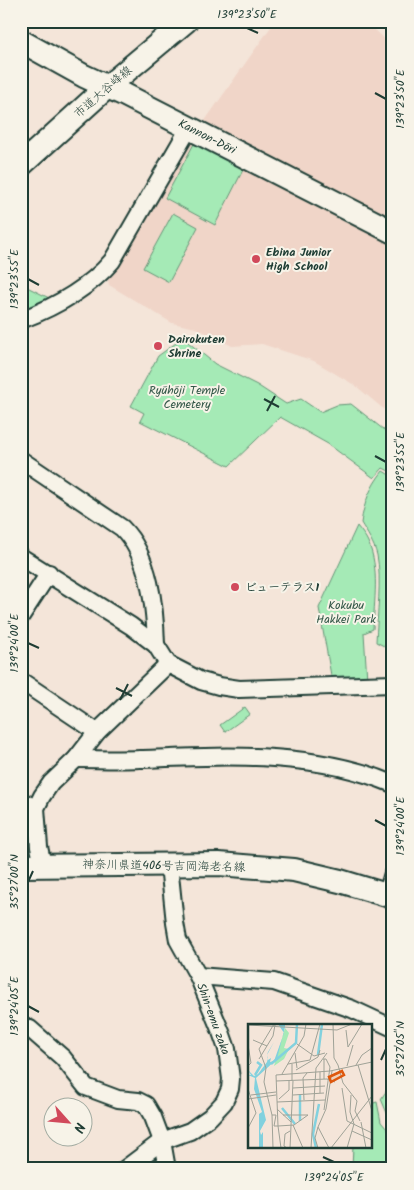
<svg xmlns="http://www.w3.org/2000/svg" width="414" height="1190" font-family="Kalam,'Klee One',sans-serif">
	<rect width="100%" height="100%" fill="#f4e5d9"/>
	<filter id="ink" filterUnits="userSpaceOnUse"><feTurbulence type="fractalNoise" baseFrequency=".02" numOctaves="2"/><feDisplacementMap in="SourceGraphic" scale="10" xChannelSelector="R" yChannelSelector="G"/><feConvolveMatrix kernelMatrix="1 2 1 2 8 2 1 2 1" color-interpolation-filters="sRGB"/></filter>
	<g filter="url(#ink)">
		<g fill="#f0d5c8">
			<polygon points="275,21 366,21 393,47 393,224 357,203 204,122"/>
			<polygon points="192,133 393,238 393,417 356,386 314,361 262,344 232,346 196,328 172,323 109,285 108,280"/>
		</g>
		<g fill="#a5eab6" stroke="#629475">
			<polygon points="196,140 245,166 215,225 165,198"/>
			<polygon points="173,213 198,227 169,282 143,268"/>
			<polygon points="21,284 53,300 24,312 21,310"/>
			<polygon points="183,338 215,364 257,385 286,404 301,399 320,412 337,405 351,404 393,437 393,473 383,468 374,478 328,444 280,417 229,466 140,421 144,413 131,406 158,356"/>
			<path d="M383 471 393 477V494L390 501 393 505V636L384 646 376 642C377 616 382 579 377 555 374 543 367 533 361 523 364 503 370 487 383 471Z"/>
			<path d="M357 526C361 531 366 537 368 542 380 568 374 602 373 629L364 633 367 680 332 681 319 608Z"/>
			<polygon points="245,707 250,714 225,732 220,725"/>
			<polygon points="387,1090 393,1103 393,1127 381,1099"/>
			<polygon points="377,1102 381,1122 393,1136 393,1169 352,1169 353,1146 370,1146 370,1104"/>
		</g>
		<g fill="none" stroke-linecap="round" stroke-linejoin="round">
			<g stroke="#1f3d34" stroke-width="20">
				<g id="street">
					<path d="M21 320C55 307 89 288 112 261L189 128"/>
					<path d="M21 460 122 528C150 556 155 607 156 645"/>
					<polyline points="21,557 131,626 156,645 168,664 201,681 219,686 239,689 393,684"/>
					<polyline points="21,616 49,573"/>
					<polyline points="21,681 97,732"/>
					<path d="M76 759C97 759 119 760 140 759 224 756 314 750 393 784"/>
					<polyline points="21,801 36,808"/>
					<polyline points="43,865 39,847 36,808 42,796 51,783 76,759 97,732 168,664"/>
					<polyline points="387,894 393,873"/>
					<polyline points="198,976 274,982 352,1009 393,1028"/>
					<polyline points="21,1025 30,1029 63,1058 86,1087 118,1099 138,1101 146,1105 153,1117 162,1141 167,1169"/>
					<polyline points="125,1169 162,1141 190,1131 210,1117 224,1102 230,1089 231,1079 227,1049 221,1032 198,976 178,940 175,923 169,865"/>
				</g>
			</g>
			<g stroke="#1f3d34" stroke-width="26">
				<g id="secondary">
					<polyline points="21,41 84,76 123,94 393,232"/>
					<polyline points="21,165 107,87 186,21"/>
					<polyline points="21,866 219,864 294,870 340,881 393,897"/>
				</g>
			</g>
			<use href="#street" stroke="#f7f3e8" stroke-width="16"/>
			<use href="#secondary" stroke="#f7f3e8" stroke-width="22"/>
		</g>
	</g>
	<path fill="none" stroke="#1f3d34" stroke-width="2" d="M247 28 258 33M375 93 386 99M28 279 39 285M264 399 279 407M267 411 275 396M375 456 386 462M28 643 39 648M116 688 132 696M120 700 128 684M375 820 386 826M28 882 33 871M28 1006 39 1012M381 1060 386 1049M323 1157 334 1162"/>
	<g fill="#d1495b" stroke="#f7f3e8" stroke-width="2">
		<circle cx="256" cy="259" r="5"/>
		<circle cx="158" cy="346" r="5"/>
		<circle cx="235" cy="587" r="5"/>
	</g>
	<g text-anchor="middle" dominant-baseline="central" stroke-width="4" stroke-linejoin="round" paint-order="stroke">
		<g font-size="12" fill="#1f3d34" stroke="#f7f3e8">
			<text transform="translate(103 92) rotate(-41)">市道大谷峰線</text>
			<text transform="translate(207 137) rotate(27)">Kannon-Dōri</text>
			<text transform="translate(164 866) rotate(1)">神奈川県道406号吉岡海老名線</text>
			<text transform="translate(213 1019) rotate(70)">Shin-emu zaka</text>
		</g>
		<g font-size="12" font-weight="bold" fill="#1f3d34" stroke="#f7f3e8" text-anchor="start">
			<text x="266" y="252">Ebina Junior<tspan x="266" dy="14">High School</tspan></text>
			<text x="168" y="339">Dairokuten<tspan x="168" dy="14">Shrine</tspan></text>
			<text x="245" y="587">ビューテラス1</text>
		</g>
		<g font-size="12" fill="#335748" stroke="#f7f3e8">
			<text x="187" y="390">Ryūhōji Temple<tspan x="187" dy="14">Cemetery</tspan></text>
			<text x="346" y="605">Kokubu<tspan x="346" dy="14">Hakkei Park</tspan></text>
		</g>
	</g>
	<g transform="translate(248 1024)">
		<rect width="124" height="124" fill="#f4e5d9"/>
		<path d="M37 4 41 9 36 24 41 25 36 35 26 42Z" fill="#a5eab6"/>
		<path d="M30 0H37V3L29 35 8 54 18 96 12 107 13 111 15 108V124L11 123V90L14 88 6 65 7 54 0 51H3L0 46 6 52 10 50 19 38 20 34 19 31 20 28 26 18 19 31 20 36 23 34 22 38 26 37 36 9Z" fill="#82d1de"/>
		<path fill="none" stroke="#82d1de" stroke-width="2.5" d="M70 31 74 0M23 40 48 19 49 0M7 51 13 41 9 38M34 84 47 100M52 97V70M68 124 65 110 71 80"/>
		<path fill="none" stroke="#9fa297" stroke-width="1" d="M85 0 86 34 90 41M0 1 89 6 104 0M98 6 100 23M5 16 19 22M49 20 66 32 77 29M0 21 3 39 0 42M100 23 114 0M47 29 49 44M11 35 25 12 27 1M75 35H78L82 43 76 86M76 35V55M40 40 62 36 72 0M44 40V57M90 41 95 59 109 77 107 87 112 97M108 41 114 31 124 24M110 41 124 87M99 42 105 21M48 46 70 33 72 26M72 48V69M34 50 56 12 58 0M28 57 79 55 87 58M45 64 77 62M94 64 99 97 124 109M0 65 8 89 0 104M3 71 28 68M45 71 76 69M0 75 28 71M31 75 41 66V57M56 76 55 54 59 49M29 78 77 76M29 85 43 98M24 91H28L26 102H30M35 91H60M113 98 118 124M45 101 55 124M46 101 60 91M46 101 30 102 28 51 82 47 124 38M30 102 33 124M104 107 124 116M25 124 24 91 16 58 18 44 11 25 26 0M39 124 36 122 37 110 42 107M42 124 45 57M63 124 68 44 79 29M70 124 67 114 70 103M81 124 70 103 78 85 84 47M83 124 124 72M99 124 106 100 102 88 103 71"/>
		<path fill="#de580e" fill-opacity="0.15" stroke="#de580e" stroke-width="2.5" d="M94 47 96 51 83 58 81 53Z"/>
		<rect width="124" height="124" fill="none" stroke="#1f3d34" stroke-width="2.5"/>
	</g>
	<rect width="414" height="1190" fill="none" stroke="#f7f3e8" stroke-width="55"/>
	<g transform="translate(68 1122) rotate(117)"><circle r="24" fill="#f7f3e8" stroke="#a1aaa0"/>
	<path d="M0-4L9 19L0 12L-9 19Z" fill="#d1495b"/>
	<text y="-8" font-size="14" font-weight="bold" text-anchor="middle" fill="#1f3d34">N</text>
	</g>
	<rect x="28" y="28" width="358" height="1134" fill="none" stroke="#1f3d34" stroke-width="2"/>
	<g font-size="12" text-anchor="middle" fill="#1f3d34">
		<text x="247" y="18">139°23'50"E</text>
		<text transform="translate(400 99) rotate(-90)" y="4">139°23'50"E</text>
		<text transform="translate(14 279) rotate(-90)" y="4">139°23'55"E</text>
		<text transform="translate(400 462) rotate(-90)" y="4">139°23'55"E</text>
		<text transform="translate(14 643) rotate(-90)" y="4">139°24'00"E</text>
		<text transform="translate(400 826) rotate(-90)" y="4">139°24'00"E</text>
		<text transform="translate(14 882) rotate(-90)" y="4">35°27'00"N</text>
		<text transform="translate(14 1006) rotate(-90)" y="4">139°24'05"E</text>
		<text transform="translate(400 1049) rotate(-90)" y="4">35°27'05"N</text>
		<text x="334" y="1181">139°24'05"E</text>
	</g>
</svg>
